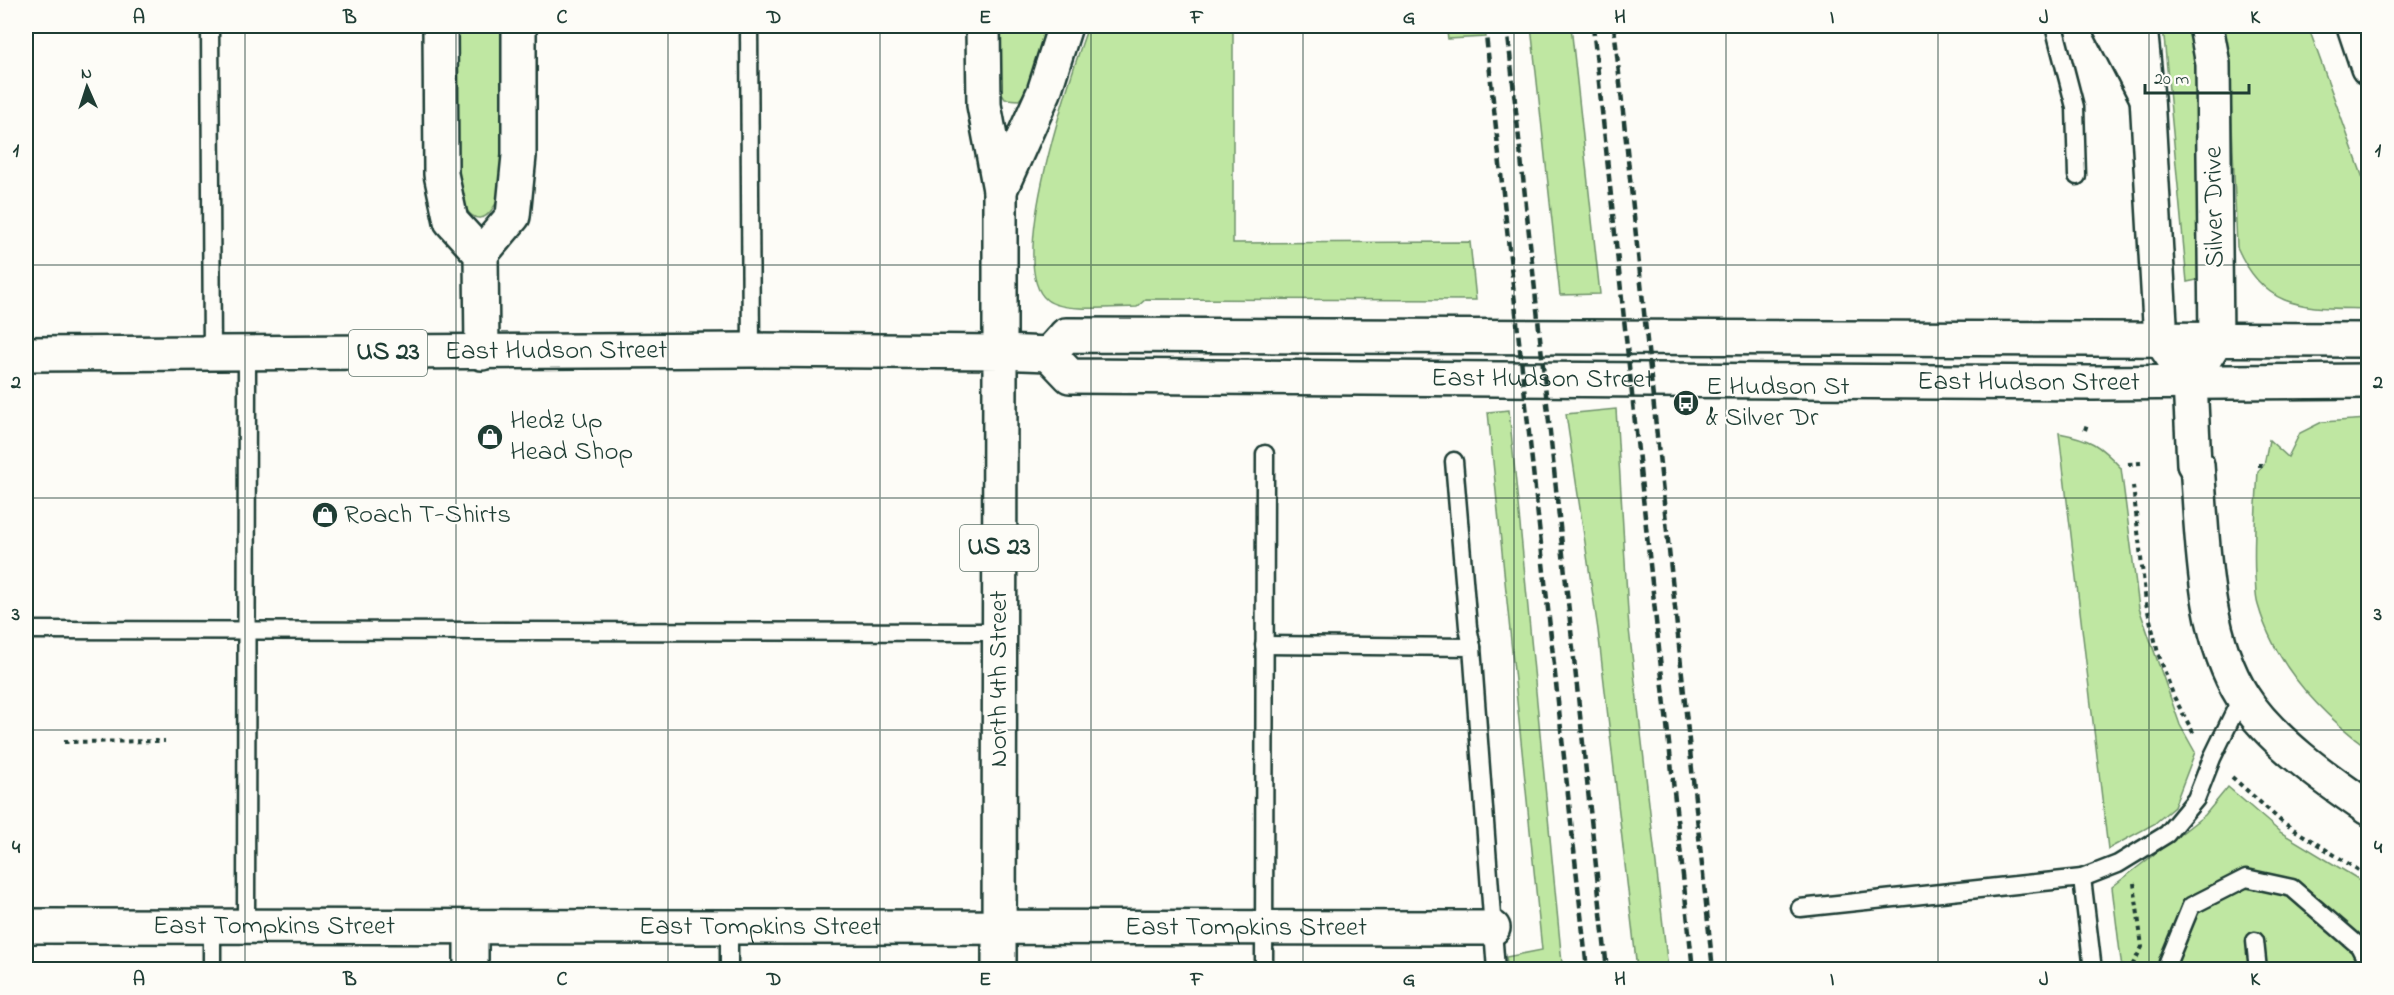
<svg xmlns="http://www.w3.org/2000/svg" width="2394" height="995" font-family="'Indie Flower',sans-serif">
	<rect width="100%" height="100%" fill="#fdfcf7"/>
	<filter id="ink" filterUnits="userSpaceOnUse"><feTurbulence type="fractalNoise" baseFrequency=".0167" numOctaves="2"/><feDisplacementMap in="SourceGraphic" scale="12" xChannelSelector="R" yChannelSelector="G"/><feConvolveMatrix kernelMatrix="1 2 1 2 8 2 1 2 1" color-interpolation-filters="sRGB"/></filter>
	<g filter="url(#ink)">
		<g fill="#bfe7a2" stroke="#6f926b" stroke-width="1.5">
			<path d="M456 26H504V183C491 227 469 232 456 184Z"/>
			<path d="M998 26H1048C1040 49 1036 82 1019 100L1005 99C993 84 998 46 998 26Z"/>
			<path d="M1088 26H1233V243L1470 242 1476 300 1146 299 1137 307C1115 307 1064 313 1047 300 1004 267 1072 72 1088 26Z"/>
			<polygon points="1446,26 1484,26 1486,37 1448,39"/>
			<polygon points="1531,26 1571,26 1600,294 1560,295"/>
			<polygon points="2163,26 2186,26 2189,31 2195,60 2202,279 2187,282"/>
			<path d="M2222 26H2308L2368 192V309C2306 307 2266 313 2237 247L2229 51Z"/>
			<polygon points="1616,409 1629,629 1668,969 1637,969 1598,630 1566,414"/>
			<polygon points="1509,410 1562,963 1563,969 1508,969 1506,957 1542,950 1488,412"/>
			<path d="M2368 419V748C2319 712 2275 665 2258 605 2255 596 2256 586 2255 577 2253 542 2256 506 2258 471L2264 465 2269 440 2288 457 2300 433 2322 422Z"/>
			<path d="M2059 433C2090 439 2099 444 2121 468L2139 608 2180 725 2195 752 2174 807 2154 824 2108 849Z"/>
			<polygon points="2228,787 2280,832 2368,885 2368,969 2122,969 2112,887 2205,815"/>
		</g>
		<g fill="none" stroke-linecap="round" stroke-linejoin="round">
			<g stroke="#1f3d34" stroke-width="21">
				<g id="lane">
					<polyline points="210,26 212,354"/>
					<polyline points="749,26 751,350"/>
					<polyline points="2054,26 2075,107 2077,176"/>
					<polyline points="1454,461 1468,627 1472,647"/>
					<polyline points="26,630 999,632"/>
					<polyline points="1264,645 1472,647 1496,970"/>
					<polyline points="2082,878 2118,864 2167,834 2196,799 2212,758 2242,696"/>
					<polyline points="1800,908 2082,878 2093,970"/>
					<polyline points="246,926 247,353"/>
					<polyline points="2255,941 2258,970"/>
					<polyline points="212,970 212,926"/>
					<polyline points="729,970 729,927"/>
					<polyline points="1264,970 1265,454"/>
					<polyline points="2169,970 2168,962 2191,906 2246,878 2292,888 2359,946 2368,964"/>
				</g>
			</g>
			<g stroke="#1f3d34" stroke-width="38">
				<g id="street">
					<polyline points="440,26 441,174 451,221 481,254 482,353"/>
					<polyline points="983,26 984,105 1000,190 1000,352"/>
					<polyline points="2110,26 2146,96"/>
					<polyline points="1000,190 1044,92 1065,26"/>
					<polyline points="481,254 513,216 519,156 519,26"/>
					<polyline points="2190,382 2216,340 2213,64 2206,26"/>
					<path id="s1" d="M26 926 1493 928"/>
					<polyline points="471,970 471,927"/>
				</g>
			</g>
			<g stroke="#1f3d34" stroke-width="38">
				<g id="secondary">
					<path id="s2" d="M1000 352 1049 354 1070 376 2091 383 2368 381"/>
					<polyline points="1049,354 1066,335 2368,340"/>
				</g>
			</g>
			<g stroke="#1f3d34" stroke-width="38">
				<g id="primary">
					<path id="s3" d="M26 354 751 350 1000 352 999 970"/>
				</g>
			</g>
			<g stroke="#1f3d34" stroke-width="38">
				<g id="highway">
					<path d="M2140 26 2147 97 2161 340 2190 382 2194 464 2197 465C2203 538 2202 633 2243 697 2269 739 2327 780 2368 808"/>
					<polyline points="2354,26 2368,68"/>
				</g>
			</g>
			<g stroke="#1f3d34" stroke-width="4" stroke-dasharray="4.5 4.5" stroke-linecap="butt">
				<polyline points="2085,430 2087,424"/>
				<polyline points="2128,464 2141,463"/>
				<polyline points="2258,465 2264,465"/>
				<polyline points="2133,486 2146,603 2158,653 2174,697 2195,736"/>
				<polyline points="64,742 165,741"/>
				<polyline points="2232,777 2282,822 2368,876"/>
				<polyline points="2134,883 2142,947 2133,964 2134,970"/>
			</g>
			<use href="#lane" stroke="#fdfcf7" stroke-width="16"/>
			<use href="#street" stroke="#fdfcf7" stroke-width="33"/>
			<use href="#secondary" stroke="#fdfcf7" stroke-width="33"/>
			<use href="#primary" stroke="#fdfcf7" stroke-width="33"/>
			<use href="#highway" stroke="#fdfcf7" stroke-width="33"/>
			<g stroke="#1f3d34" stroke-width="4.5" stroke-dasharray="9 4.5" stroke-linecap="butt">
				<polyline points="1485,26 1587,970"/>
				<polyline points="1507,26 1607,970"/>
				<polyline points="1593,26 1693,970"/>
				<polyline points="1614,26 1713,970"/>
			</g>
		</g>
	</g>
	<path fill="none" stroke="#1f3d34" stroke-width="1.5" stroke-opacity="0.55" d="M245 26V970M456 26V970M668 26V970M880 26V970M1091 26V970M1303 26V970M1514 26V970M1726 26V970M1938 26V970M2149 26V970M26 265H2368M26 498H2368M26 730H2368"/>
	<defs>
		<g id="bus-disc" transform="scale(1.35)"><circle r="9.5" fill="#1f3d34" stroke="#fdfcf7"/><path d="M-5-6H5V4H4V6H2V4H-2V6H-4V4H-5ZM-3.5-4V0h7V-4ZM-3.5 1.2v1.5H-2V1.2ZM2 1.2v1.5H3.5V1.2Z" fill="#fff"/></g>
		<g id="shop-disc" transform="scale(1.35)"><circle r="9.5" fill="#1f3d34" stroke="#fdfcf7"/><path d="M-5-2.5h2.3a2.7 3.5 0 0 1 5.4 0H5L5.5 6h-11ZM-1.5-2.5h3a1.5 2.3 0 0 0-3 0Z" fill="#fff"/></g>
	</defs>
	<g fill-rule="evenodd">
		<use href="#bus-disc" x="1686" y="403"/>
		<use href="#shop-disc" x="490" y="437"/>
		<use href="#shop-disc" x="325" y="515"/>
	</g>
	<g text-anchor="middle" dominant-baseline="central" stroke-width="4.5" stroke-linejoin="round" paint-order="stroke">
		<g fill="#fdfcf7" stroke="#62766e" stroke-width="1.5">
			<rect x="349" y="330" width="78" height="46" rx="4.5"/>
			<rect x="960" y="525" width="78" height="46" rx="4.5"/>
		</g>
		<g font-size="26" font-weight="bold" fill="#1f3d34">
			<text x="388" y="353">US 23</text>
			<text x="999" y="548">US 23</text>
		</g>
		<g font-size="27" fill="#1f3d34" stroke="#fdfcf7">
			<text transform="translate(2215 207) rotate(-91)">Silver Drive</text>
			<text stroke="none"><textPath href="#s3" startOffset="530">East Hudson Street</textPath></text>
			<text stroke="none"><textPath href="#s2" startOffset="552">East Hudson Street</textPath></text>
			<text stroke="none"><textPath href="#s2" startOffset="1038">East Hudson Street</textPath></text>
			<text transform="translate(999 679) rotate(-90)">North 4th Street</text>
			<text stroke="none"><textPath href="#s1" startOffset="248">East Tompkins Street</textPath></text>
			<text stroke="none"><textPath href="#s1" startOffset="734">East Tompkins Street</textPath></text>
			<text stroke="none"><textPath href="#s1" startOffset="1220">East Tompkins Street</textPath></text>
		</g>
		<g font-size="27" fill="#1f3d34" stroke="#fdfcf7" text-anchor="start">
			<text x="1706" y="387">E Hudson St<tspan x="1706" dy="31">&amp; Silver Dr</tspan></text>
			<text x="510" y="421">Hedz Up<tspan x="510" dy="31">Head Shop</tspan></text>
			<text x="344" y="515">Roach T-Shirts</text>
		</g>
	</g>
	<rect width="2394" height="995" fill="none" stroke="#fdfcf7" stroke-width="66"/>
	<g transform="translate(87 87) rotate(357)" stroke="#fdfcf7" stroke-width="4.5" paint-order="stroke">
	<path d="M0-4.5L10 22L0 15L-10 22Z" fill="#1f3d34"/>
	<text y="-9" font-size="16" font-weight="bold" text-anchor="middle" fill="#1f3d34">N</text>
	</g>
	<path d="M2145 84v9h104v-9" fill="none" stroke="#1f3d34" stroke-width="3"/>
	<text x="2154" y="84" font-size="18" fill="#1f3d34" stroke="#fdfcf7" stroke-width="4.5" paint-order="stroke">20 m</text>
	<rect x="33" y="33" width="2328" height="929" fill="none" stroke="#1f3d34" stroke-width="2"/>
	<g font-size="20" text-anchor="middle" font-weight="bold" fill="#1f3d34">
		<text x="139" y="23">A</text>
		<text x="350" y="23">B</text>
		<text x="562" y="23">C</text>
		<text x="774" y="23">D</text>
		<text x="985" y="23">E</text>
		<text x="1197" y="23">F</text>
		<text x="1409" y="23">G</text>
		<text x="1620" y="23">H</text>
		<text x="1832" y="23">I</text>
		<text x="2044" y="23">J</text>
		<text x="2255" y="23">K</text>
		<text x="16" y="156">1</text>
		<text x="2378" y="156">1</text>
		<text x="16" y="388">2</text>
		<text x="2378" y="388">2</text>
		<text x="16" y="620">3</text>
		<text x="2378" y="620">3</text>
		<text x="16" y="853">4</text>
		<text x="2378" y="853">4</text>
		<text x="139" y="985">A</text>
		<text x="350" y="985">B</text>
		<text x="562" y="985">C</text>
		<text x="774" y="985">D</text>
		<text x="985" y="985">E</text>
		<text x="1197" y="985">F</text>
		<text x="1409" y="985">G</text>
		<text x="1620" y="985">H</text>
		<text x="1832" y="985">I</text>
		<text x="2044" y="985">J</text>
		<text x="2255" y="985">K</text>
	</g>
</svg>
